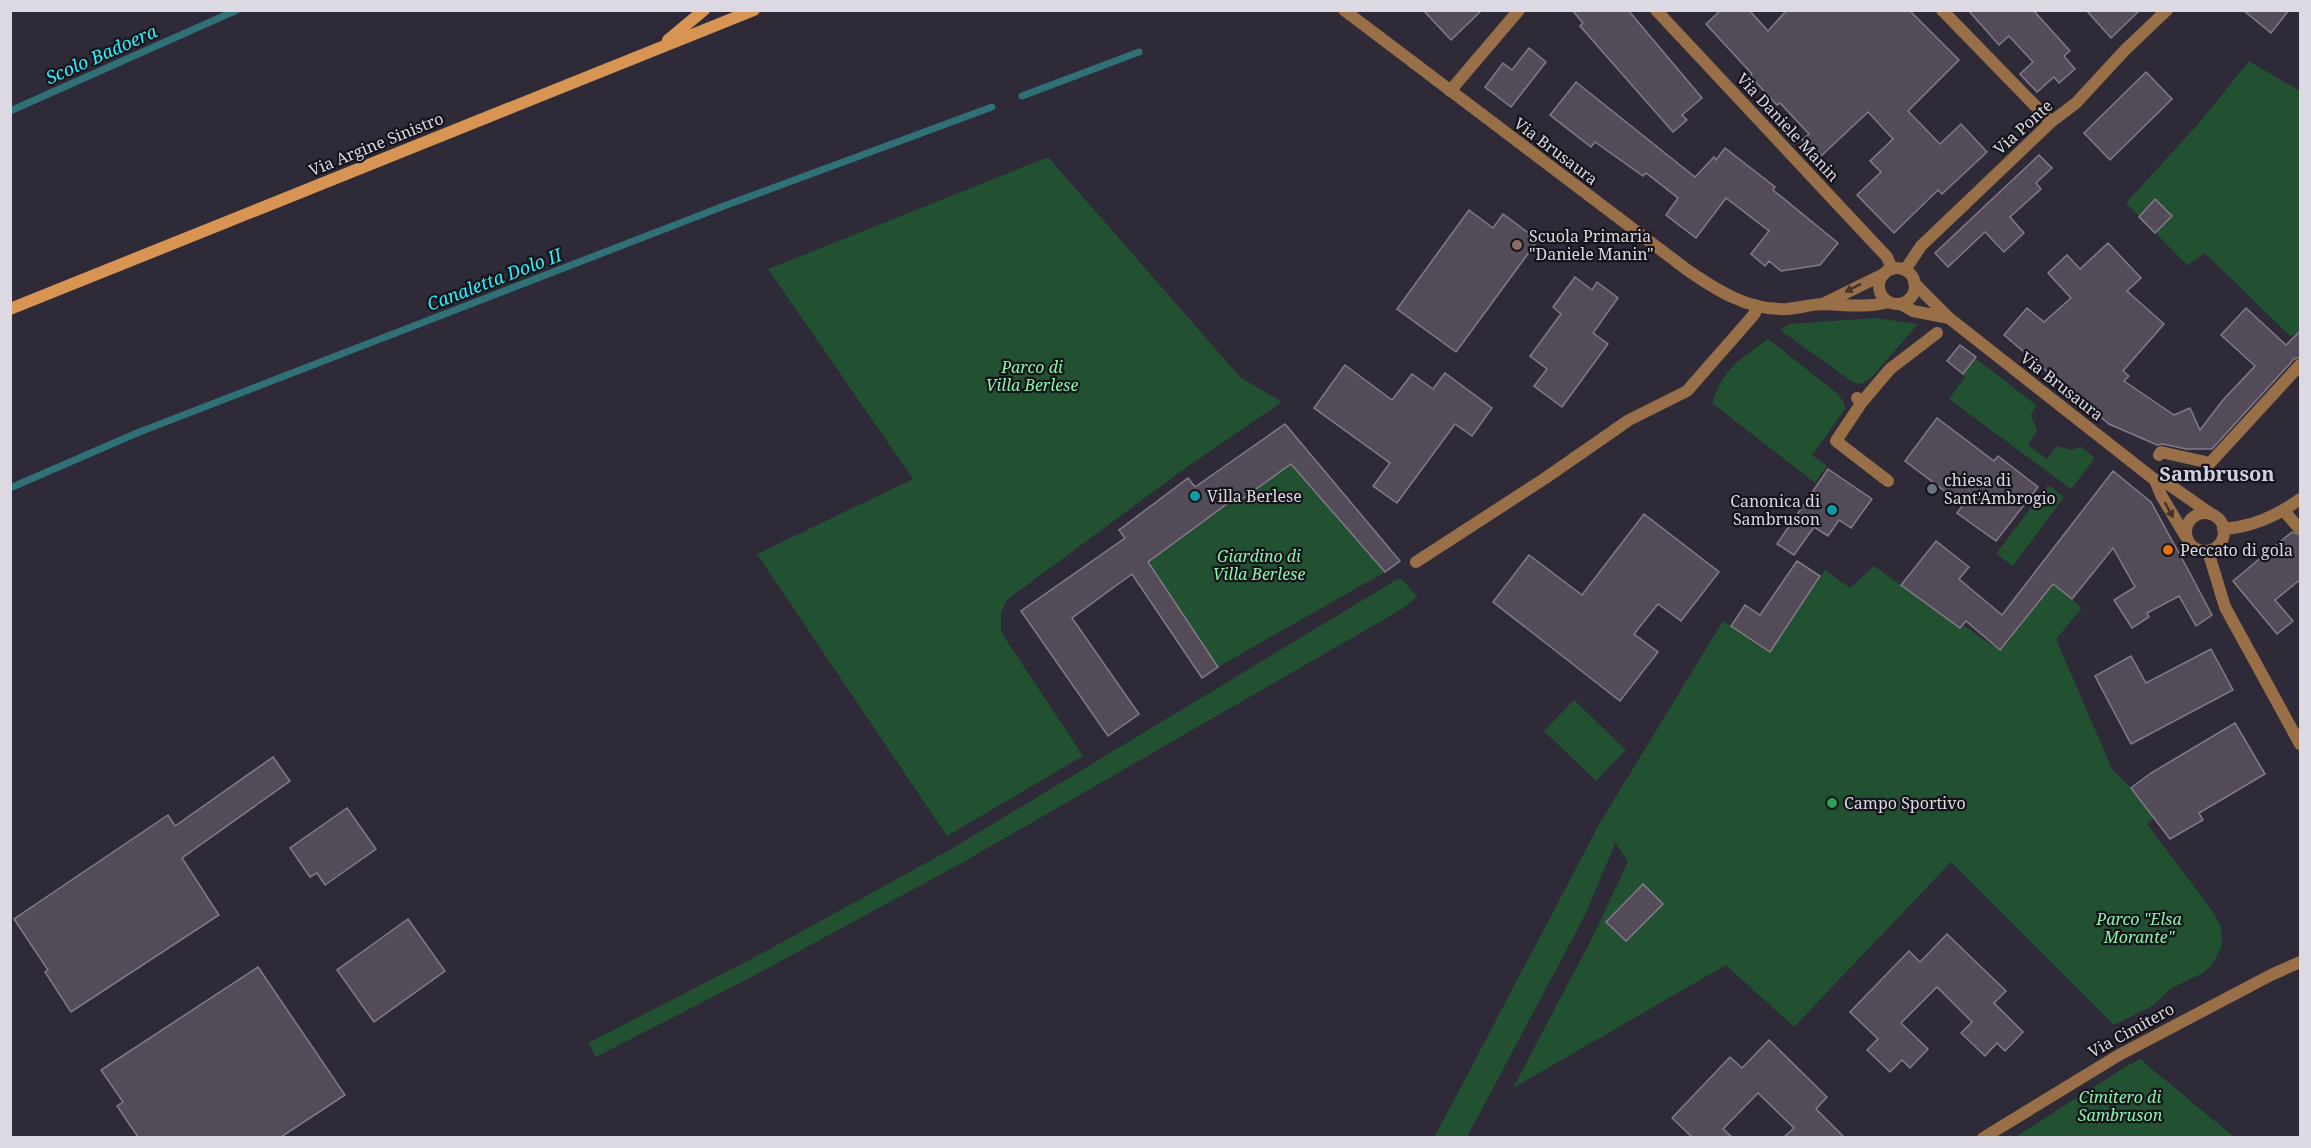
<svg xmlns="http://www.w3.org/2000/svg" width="2311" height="1148" font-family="'Noto Serif',serif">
	<rect width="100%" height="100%" fill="#2e2a38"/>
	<g fill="#215131">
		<polygon points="2249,61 2300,91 2300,332 2290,336 2205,253 2187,265 2126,203 2199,123"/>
		<polygon points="1048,157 1240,377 1282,402 1177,474 1007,600 1001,613 1001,632 1083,756 947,836 757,554 913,479 768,269"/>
		<polygon points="1875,318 1918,324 1871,378 1861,384 1854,383 1780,330 1789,324"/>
		<path d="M1768 339 1838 394 1844 403 1845 409 1812 455 1827 466 1815 483 1712 403C1723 369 1740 359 1768 339Z"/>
		<polygon points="1975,358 2036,405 2031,415 2037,431 2028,445 2047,459 2057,446 2071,450 2081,447 2095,458 2071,489 1949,399 1965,377 1963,374"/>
		<polygon points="1291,464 1385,572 1218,667 1165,587 1158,588 1143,565 1229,502 1233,486 1242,498"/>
		<polygon points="2048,485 2064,497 2013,566 1996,554"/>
		<polygon points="1874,566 1960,628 1963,625 1999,650 2053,584 2082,608 2056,639 2112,769 2131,788 2154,818 2147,824 2211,909 2221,927 2222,945 2213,964 2203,973 2172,988 2152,1006 2114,1025 1951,862 1794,1027 1726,965 1513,1088 1589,944 1628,862 1613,839 1615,844 1585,915 1467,1137 1434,1138 1601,821 1723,621 1770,652 1825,570 1850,588"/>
		<polygon points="1402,579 1417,597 1402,609 960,864 759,973 596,1057 588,1043 759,955 953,848 1396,580"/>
		<polygon points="1574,700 1626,750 1596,781 1544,731"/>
		<polygon points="2140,1059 2234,1137 2015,1137 2125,1067"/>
	</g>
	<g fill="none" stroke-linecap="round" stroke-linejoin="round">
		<g stroke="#307177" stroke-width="7">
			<polyline points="1022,96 1139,52"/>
			<polyline points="10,111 237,10"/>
			<polyline points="10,488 137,433 724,206 992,107"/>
		</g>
	</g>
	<g fill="#544b59" stroke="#847a8a" stroke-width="1.5">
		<polygon points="1423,10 1482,10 1451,40"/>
		<polygon points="1572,10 1628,10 1702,98 1682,115 1687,120 1673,132 1580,26 1583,23"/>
		<polygon points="1721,10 1749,10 1768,31 1787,10 1909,10 1959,60 1908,111 1940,144 1961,124 1987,152 1942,194 1938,190 1894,233 1857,195 1881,172 1870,161 1893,139 1868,112 1820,157 1802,140 1809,134 1780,103 1777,105 1750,76 1752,74 1706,24"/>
		<polygon points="1968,10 2033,10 2070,51 2064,56 2075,69 2059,83 2054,77 2037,92 2020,74 2033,62 2009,36 1999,45"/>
		<polygon points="2086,10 2140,10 2111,38"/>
		<polygon points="2243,10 2289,10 2271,33"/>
		<polygon points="1529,48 1546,62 1511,107 1485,87 1503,63 1512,70"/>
		<polygon points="2146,72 2172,99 2110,160 2084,133"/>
		<polygon points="1576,82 1695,177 1714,157 1716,160 1725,148 1775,187 1773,190 1838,243 1820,265 1781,271 1769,261 1765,266 1751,254 1769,231 1726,198 1696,238 1666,215 1678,198 1646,173 1643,176 1595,142 1591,147 1550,115"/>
		<polygon points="2039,155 2052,168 2036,183 2041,189 2010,217 2024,233 2004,252 1985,232 1948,267 1935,253"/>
		<polygon points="2155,199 2172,216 2155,233 2139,217"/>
		<polygon points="1469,210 1493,228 1503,214 1538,240 1456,352 1397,309"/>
		<polygon points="2108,243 2141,278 2127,291 2164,324 2123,371 2129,376 2124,381 2174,415 2190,408 2200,430 2223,400 2255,366 2221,335 2246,308 2286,345 2301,330 2301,357 2294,359 2212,449 2186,449 2163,444 2157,445 2109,424 2004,335 2027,308 2044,322 2071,298 2048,273 2067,255 2080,269"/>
		<polygon points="1575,277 1592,290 1597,282 1618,298 1593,333 1608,344 1562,407 1534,386 1547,369 1530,356 1561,314 1553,307"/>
		<polygon points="1960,345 1976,357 1963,374 1947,361"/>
		<polygon points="1345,365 1392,400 1412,374 1433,389 1445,373 1492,408 1472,436 1455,424 1397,503 1373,486 1390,463 1314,408"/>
		<polygon points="1937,418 1994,461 1998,456 2038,487 1996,541 1957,513 1963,505 1905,461"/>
		<polygon points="1285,424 1400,561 1385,572 1291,464 1242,499 1239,495 1148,562 1218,667 1202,678 1132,574 1072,618 1139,714 1108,736 1021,611 1125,538 1119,530 1188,478 1195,487"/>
		<polygon points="1828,469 1872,499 1851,528 1839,520 1828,536 1814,527 1794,555 1777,544"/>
		<polygon points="2113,471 2151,502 2185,564 2212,615 2196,626 2179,596 2147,613 2149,617 2132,628 2114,600 2135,587 2113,548 2072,599 2053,584 2000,650 1966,621 1960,628 1901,585 1936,541 1969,567 1959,579 2002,615"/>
		<polygon points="1644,514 1719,572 1681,621 1658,604 1634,634 1658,652 1620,701 1493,602 1529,555 1582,595"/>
		<polygon points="2292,532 2301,535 2301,579 2275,600 2293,621 2277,634 2233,581"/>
		<polygon points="1797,561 1820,576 1770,652 1731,626 1745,605 1760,615"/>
		<polygon points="2211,649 2233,690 2131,744 2095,676 2131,656 2146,683"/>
		<polygon points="2235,723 2265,774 2199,813 2203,820 2170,839 2131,788 2151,773"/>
		<polygon points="273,757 290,781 182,858 219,915 71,1012 45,972 48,970 14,919 168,815 175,826"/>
		<polygon points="347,808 376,849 325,885 317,873 310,877 290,848"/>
		<polygon points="1643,884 1663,904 1626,941 1606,922"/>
		<polygon points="408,919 445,971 374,1022 337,970"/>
		<polygon points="1947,934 2006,991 1994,1003 2023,1032 2005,1051 1997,1043 1985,1056 1961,1033 1972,1022 1937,987 1901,1023 1928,1049 1910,1068 1902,1060 1890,1072 1867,1050 1878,1039 1850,1012 1909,951 1920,962"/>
		<polygon points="258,967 345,1095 281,1137 138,1137 117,1106 123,1102 101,1070"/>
		<polygon points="1769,1040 1827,1097 1816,1109 1844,1137 1784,1137 1794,1128 1758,1093 1723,1129 1732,1137 1692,1137 1672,1118 1730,1057 1742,1068"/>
	</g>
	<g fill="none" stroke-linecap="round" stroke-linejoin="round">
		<g stroke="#996f48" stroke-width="12">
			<polyline points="1857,398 1862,402 1890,369 1937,333"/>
			<polyline points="1862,402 1836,441 1888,481"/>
			<polyline points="2159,455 2161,452 2210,463 2300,365"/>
		</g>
		<g stroke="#996f48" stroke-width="12">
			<polyline points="1656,10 1887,257 1892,269"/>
			<polyline points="1942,10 2051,122"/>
			<polyline points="1450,91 1519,10"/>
			<polyline points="1905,270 1921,246 2051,122 2076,103 2125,50 2167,10"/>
			<polyline points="2284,511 2298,527"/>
			<polyline points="2208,551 2225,607 2300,744"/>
			<polyline points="1416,562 1544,479 1629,420 1687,391 1751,318 1755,313 1755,305"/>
			<polyline points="1983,1138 2119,1055 2271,975 2300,962"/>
		</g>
		<g stroke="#996f48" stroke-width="12">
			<path d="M1344 10 1686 269C1716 290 1749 311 1787 309 1800 308 1812 304 1824 304 1847 305 1866 308 1889 302"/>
			<circle cx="1897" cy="286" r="18"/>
			<polyline points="1914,283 1949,318 2155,480 2171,486 2211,514"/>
			<polyline points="1823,304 1884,274"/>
			<polyline points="1901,304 1913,311 1949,318"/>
			<polyline points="2155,480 2161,495 2186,537"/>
			<circle cx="2205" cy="532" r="19"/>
			<path d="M2223 529C2253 527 2277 516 2300 499"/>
		</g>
		<g stroke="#d79452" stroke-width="12">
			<polyline points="668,40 704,10"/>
			<polyline points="10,309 754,10"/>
		</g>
	</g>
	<defs><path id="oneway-solid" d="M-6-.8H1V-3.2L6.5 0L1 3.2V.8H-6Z" transform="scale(1.5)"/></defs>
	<g fill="#43342a">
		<use href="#oneway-solid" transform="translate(1853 288) rotate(153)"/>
		<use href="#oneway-solid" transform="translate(2169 510) rotate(61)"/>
	</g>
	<circle fill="#8d6e63" stroke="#15141a" stroke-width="2" cx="1517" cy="245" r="6"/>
	<circle fill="#6b7280" stroke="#15141a" stroke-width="2" cx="1932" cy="489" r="6"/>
	<g fill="#0f9aa8" stroke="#15141a" stroke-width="2">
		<circle cx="1195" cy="496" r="6"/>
		<circle cx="1832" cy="510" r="6"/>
	</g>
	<circle fill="#e8710a" stroke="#15141a" stroke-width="2" cx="2168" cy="550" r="6"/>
	<circle fill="#2e9e5b" stroke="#15141a" stroke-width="2" cx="1832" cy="803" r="6"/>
	<g text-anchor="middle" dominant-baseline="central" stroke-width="4.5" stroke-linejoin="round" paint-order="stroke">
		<g font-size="16" fill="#dcd9e3" stroke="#15141a">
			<text transform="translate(1788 127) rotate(47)">Via Daniele Manin</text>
			<text transform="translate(2023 127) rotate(-42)">Via Ponte</text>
			<text transform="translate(376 144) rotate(-22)">Via Argine Sinistro</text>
			<text transform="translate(1556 151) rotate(37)">Via Brusaura</text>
			<text transform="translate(2062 386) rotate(38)">Via Brusaura</text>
			<text transform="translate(2131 1030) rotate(-29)">Via Cimitero</text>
		</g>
		<g font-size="16" fill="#dcd9e3" stroke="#15141a" text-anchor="start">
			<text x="1529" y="236">Scuola Primaria<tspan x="1529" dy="18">"Daniele Manin"</tspan></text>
			<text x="1944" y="480">chiesa di<tspan x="1944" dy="18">Sant'Ambrogio</tspan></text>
			<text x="1207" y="496">Villa Berlese</text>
			<text x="1820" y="501" text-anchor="end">Canonica di<tspan x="1820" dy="18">Sambruson</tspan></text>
			<text x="2180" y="550">Peccato di gola</text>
			<text x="1844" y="803">Campo Sportivo</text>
		</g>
		<g font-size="16" font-style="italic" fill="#8cf3ab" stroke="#15141a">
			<text x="1032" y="367">Parco di<tspan x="1032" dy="18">Villa Berlese</tspan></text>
			<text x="1259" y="556">Giardino di<tspan x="1259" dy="18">Villa Berlese</tspan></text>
			<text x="2139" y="919">Parco "Elsa<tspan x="2139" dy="18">Morante"</tspan></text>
			<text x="2120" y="1097">Cimitero di<tspan x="2120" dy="18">Sambruson</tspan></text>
		</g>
		<g font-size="18" font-style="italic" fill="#30eefc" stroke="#15141a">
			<text transform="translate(101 54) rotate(-24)">Scolo Badoera</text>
			<text transform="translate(494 279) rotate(-21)">Canaletta Dolo II</text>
		</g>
		<g font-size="20" font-weight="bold" fill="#d3cee1" stroke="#15141a">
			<text x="2217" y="473">Sambruson</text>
		</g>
	</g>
	<rect width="2311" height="1148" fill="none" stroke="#dcd9e3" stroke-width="24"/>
</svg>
